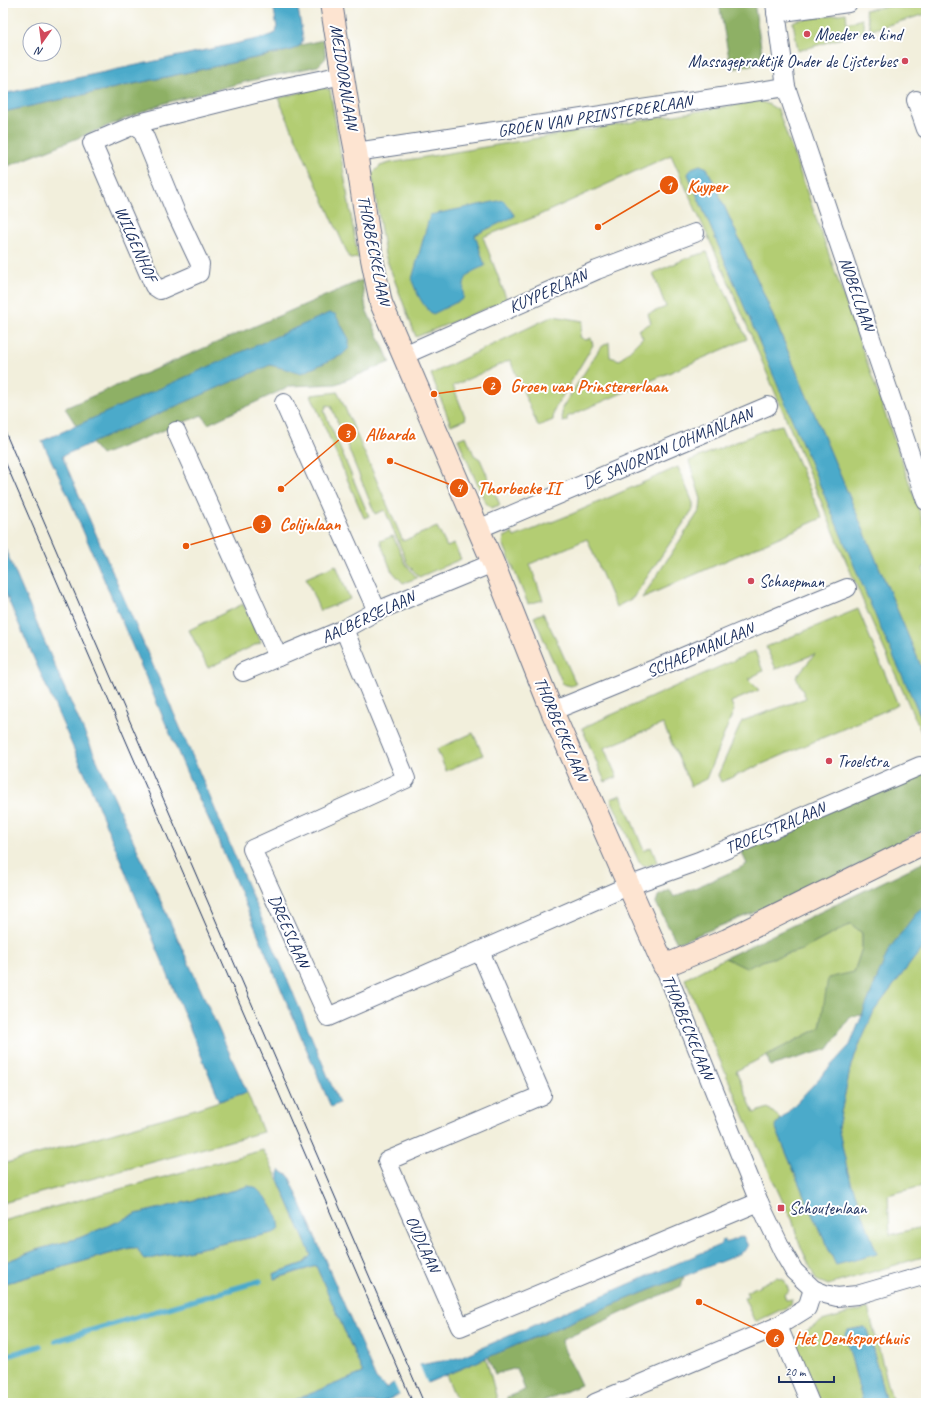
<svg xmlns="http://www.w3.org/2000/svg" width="929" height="1406" font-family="Caveat,sans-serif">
	<rect width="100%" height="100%" fill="#fff"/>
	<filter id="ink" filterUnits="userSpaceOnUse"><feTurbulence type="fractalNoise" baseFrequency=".025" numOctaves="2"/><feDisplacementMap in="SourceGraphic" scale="8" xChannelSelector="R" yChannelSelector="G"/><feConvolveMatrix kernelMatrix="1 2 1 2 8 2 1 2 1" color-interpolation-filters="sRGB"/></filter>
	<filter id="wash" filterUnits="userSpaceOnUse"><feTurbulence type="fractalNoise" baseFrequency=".012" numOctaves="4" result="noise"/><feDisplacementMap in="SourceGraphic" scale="16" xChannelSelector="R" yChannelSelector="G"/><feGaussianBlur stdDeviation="0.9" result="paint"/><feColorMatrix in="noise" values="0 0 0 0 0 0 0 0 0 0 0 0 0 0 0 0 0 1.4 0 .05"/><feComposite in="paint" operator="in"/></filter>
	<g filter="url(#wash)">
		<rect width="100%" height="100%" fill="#f2efdc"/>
		<g fill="#b3cd73" stroke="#677e68">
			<polygon points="907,3 924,3 926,14 871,30 865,10"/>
			<polygon points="846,13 847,23 862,19 865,31 798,51 793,22 797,20"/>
			<polygon points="322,87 330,90 358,258 350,259 278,98"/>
			<polygon points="758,101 768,104 778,110 926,530 926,567 923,568 926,577 926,678 762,290 707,168 700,165 688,174 926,728 926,743 868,613 729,283 671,155 535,217 483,237 507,300 416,337 385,255 372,174 380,166 390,163"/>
			<polygon points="707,252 747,339 567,417 567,421 563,422 562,416 562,408 600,348 609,342 610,357 620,360 643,337 638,330 651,323 648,314 666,307 653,273 690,257"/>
			<polygon points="553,316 583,321 580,337 585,340 591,338 593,345 554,410 553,420 538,426 510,360 453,386 466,419 451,425 431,374"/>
			<polygon points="338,392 403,541 437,527 447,547 454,544 461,559 419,577 407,563 385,510 375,514 331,406 327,405 324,411 369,516 364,518 311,395"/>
			<polygon points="782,425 822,518 642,598 700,510 701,499 689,461 773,427"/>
			<polygon points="466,436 474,455 480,459 500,505 491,508 485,502 458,439"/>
			<polygon points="678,467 693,503 693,509 633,598 616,607 587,539 530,564 543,600 528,604 503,543 504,537 512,533 514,537 572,514"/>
			<polygon points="393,536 405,563 417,578 403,583 391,570 380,541"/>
			<polygon points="336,565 350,599 320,611 306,578"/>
			<polygon points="243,604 261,642 208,668 189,630"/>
			<polygon points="858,609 898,705 721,782 718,775 742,721 806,698 796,677 815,654 776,669 766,647"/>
			<polygon points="543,613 556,639 576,684 571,686 563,684 534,617"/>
			<polygon points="755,651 763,671 748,679 759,690 731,702 734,710 706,779 691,786 663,724 604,748 617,777 605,782 582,728"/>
			<polygon points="473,733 483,755 446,771 437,749"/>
			<path d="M621 795 644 851 651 847 657 862C650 866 645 868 639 862L611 799Z"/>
			<polygon points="851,924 862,933 862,948 854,972 823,1012 820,1028 736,1071 754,1113 768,1108 781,1119 775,1126 811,1212 836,1265 848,1173 838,1127 851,1065 874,1011 926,943 926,1185 888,1195 890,1235 926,1226 926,1256 828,1285 816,1280 799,1243 792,1219 787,1211 748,1125 685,979 725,958 746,967 765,960 802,950"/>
			<polygon points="247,1092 263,1132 3,1203 3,1164 192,1110"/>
			<polygon points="263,1150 276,1175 311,1255 304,1263 273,1274 275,1279 316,1266 363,1373 287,1403 3,1403 3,1284 134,1247 137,1248 144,1260 273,1233 271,1206 267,1199 248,1186 236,1190 136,1214 79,1238 36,1250 3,1263 3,1221"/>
			<polygon points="777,1277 784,1279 789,1291 784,1294 786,1300 792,1299 791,1305 755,1322 744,1298 748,1296 746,1292"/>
			<polygon points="868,1308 893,1403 886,1403 868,1330 865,1327 848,1330 845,1333 863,1403 821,1403 794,1339 822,1321"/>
			<polygon points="486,1358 498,1403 458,1403 446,1375"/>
		</g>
		<g fill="#8eb065" stroke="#547062">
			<polygon points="719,3 754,3 762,53 755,65 731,69"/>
			<polygon points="323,40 326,58 318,66 249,81 165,103 3,168 3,112 292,50 301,45"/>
			<polygon points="362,280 366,309 390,362 336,384 291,386 208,424 202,415 101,455 76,425 65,408"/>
			<polygon points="926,767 926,827 878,856 791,898 677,943 656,903 658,896 670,890 674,897 738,869 747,864 740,849"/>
			<polygon points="926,861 926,907 918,911 875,985 863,1015 851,1016 828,1049 770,1066 767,1055 820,1028 828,978 854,972 862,948 862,933 851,924 802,950 765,960 746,968 725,958"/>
			<polygon points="684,1276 681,1286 562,1340 563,1347 581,1385 539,1403 507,1403 507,1397 525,1390 517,1368 495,1374 488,1357 585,1316"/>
		</g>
		<g fill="#4baaca" stroke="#336c94">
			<polygon points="273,3 297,3 303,38 301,45 292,50 3,112 3,94 262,38 276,33 277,28"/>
			<polygon points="700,165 707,168 762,290 926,678 926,728 881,629 688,174 692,168"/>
			<path d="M503 200 515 216 475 235 485 266C464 274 464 278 463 299L433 314C424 309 414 289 412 279L430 215Z"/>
			<polygon points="329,313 335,314 349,339 349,348 342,355 302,373 270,365 62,456 195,762 291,988 339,1103 331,1107 213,828 189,778 66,491 42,441"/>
			<polygon points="3,544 63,685 247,1092 220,1101 87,779 3,588"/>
			<polygon points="926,907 926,943 874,1011 851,1065 838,1127 848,1173 877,1254 836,1265 811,1212 775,1126 850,1045 889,949 918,911"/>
			<polygon points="279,1170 289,1176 376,1379 386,1388 420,1365 458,1358 722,1244 721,1241 724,1240 726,1243 743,1236 748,1246 746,1250 732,1257 585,1316 380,1403 287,1403 363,1373 316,1266 274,1279 273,1274 304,1263 311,1255 279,1182"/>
			<polygon points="248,1186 255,1187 267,1199 278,1217 280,1229 273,1233 144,1260 137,1248 130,1248 3,1284 3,1263 36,1250 79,1238 136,1214 236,1190"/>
			<polygon points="865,1327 868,1330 886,1403 863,1403 845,1333 848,1330"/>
		</g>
		<polygon fill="#f2efdc" points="419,1364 428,1385 400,1396 393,1381"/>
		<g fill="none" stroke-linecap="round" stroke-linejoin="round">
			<g stroke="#4baaca" stroke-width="5.5">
				<polyline points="55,1341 260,1281"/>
				<polyline points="3,1357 40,1346"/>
			</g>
		</g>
	</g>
	<g filter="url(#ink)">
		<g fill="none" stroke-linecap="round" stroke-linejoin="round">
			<g stroke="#66728a" stroke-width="20">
				<g id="street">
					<polyline points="775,3 786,87 926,501"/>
					<polyline points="776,13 848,3"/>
					<polyline points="916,100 926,129"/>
					<polyline points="139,123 176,213 200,264 199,273 160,290 154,286 92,143 139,123 271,90 343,75"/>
					<polyline points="356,152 786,87"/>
					<polyline points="404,355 597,270 695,233"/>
					<polyline points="284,403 377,611"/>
					<polyline points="176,431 278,657"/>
					<polyline points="478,529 768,406"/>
					<polyline points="344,629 406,779 252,849 328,1017 628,886 699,861 920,766"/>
					<polyline points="243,672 344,629 377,611 493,563"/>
					<path d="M552 711C651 672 748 628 847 588"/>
					<polyline points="480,951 542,1095 387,1161 460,1327 759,1202"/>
					<polyline points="664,966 759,1202 783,1252 794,1271 813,1289 825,1294 837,1297 857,1295 926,1275"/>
					<polyline points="778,1326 810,1403"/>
					<polyline points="595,1403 778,1326 807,1308 813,1289"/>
				</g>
			</g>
			<g stroke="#66728a" stroke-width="24">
				<polyline id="secondary" points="331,3 351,126 356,152 372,259 381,303 493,563 552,711 664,966 727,940 926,842"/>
			</g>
			<use href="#street" stroke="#fff" stroke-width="18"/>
			<use href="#secondary" stroke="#fde4d1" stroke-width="22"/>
			<g stroke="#1b2f5e" stroke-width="1">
				<polyline points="3,427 424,1403"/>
				<polyline points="3,457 413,1403"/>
			</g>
		</g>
	</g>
	<g fill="#d1495b" stroke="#fff" stroke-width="1.5">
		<circle cx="807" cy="34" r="4"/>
		<circle cx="905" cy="61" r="4"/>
		<circle cx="751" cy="581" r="4"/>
		<circle cx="829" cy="761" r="4"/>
		<rect x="777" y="1204" width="8" height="8" rx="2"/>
	</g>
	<g text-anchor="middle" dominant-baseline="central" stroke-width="4" stroke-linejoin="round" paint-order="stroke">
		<g font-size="17" fill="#1b2f5e" stroke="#fff" text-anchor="start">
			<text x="815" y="34">Moeder en kind</text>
			<text x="897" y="61" text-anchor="end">Massagepraktijk Onder de Lijsterbes</text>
			<text x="759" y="581">Schaepman</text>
			<text x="837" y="761">Troelstra</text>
			<text x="789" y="1208">Schoutenlaan</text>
		</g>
		<g font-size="17" fill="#1b2f5e" stroke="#fff">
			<text transform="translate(344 77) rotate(81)">MEIDOORNLAAN</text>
			<text transform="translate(595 116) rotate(-9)">GROEN VAN PRINSTERERLAAN</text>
			<text transform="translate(136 244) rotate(66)">WILGENHOF</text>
			<text transform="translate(374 250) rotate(79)">THORBECKELAAN</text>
			<text transform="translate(548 291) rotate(-24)">KUYPERLAAN</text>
			<text transform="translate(857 294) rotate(71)">NOBELLAAN</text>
			<text transform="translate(668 448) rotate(-23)">DE SAVORNIN LOHMANLAAN</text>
			<text transform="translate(368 617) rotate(-25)">AALBERSELAAN</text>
			<text transform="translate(700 650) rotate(-23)">SCHAEPMANLAAN</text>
			<text transform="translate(561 729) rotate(67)">THORBECKELAAN</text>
			<text transform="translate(775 828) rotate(-23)">TROELSTRALAAN</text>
			<text transform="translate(289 931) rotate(66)">DREESLAAN</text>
			<text transform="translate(688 1027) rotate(68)">THORBECKELAAN</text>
			<text transform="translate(423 1244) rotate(66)">OUDLAAN</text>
		</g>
	</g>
	<path fill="none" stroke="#e8590c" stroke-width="1.5" d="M598 227L669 185M434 394L492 386M281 489L347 433M390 461L459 488M186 546L262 524M699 1302L775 1338"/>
	<g fill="#e8590c" stroke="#fff" stroke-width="1.5">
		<circle cx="598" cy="227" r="4"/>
		<circle cx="434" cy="394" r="4"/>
		<circle cx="281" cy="489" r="4"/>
		<circle cx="390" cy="461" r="4"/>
		<circle cx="186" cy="546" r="4"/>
		<circle cx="699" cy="1302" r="4"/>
		<circle cx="669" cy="185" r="10"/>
		<circle cx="492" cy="386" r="10"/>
		<circle cx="347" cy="433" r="10"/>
		<circle cx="459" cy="488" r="10"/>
		<circle cx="262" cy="524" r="10"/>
		<circle cx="775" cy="1338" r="10"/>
	</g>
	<g font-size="12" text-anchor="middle" font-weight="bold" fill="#fff">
		<text x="669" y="190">1</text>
		<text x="492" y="390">2</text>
		<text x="347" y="438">3</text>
		<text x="459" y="492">4</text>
		<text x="262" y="528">5</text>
		<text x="775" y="1342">6</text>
	</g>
	<g font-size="18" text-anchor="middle" font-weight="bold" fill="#e8590c" stroke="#fff" stroke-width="4" stroke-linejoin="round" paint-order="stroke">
		<text x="707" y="192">Kuyper</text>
		<text x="589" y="392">Groen van Prinstererlaan</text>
		<text x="390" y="440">Albarda</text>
		<text x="519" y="494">Thorbecke II</text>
		<text x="310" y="530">Colijnlaan</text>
		<text x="851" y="1344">Het Denksporthuis</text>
	</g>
	<rect width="929" height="1406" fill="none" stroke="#fff" stroke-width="16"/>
	<g transform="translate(42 42) rotate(194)"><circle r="19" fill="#ffffff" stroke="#a4acbf"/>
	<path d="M0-3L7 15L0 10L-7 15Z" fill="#d1495b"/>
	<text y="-6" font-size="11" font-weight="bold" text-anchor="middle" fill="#1b2f5e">N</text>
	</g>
	<path d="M779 1376v6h55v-6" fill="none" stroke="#1b2f5e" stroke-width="2"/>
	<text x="785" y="1376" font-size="12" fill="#1b2f5e" stroke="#ffffff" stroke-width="3" paint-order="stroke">20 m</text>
</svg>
